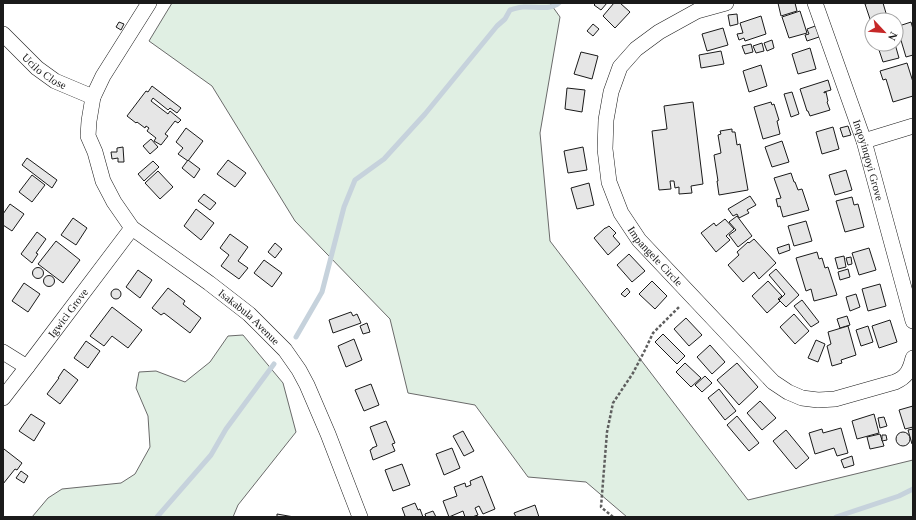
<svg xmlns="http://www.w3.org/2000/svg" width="916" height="520" font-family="'Times New Roman',serif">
	<rect width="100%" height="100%" fill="#fff"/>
	<g fill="#e0efe3" stroke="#6a6a6a">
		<polygon points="172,3 550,3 560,17 540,133 550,241 748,500 913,460 913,517 627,517 586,482 528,477 475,405 408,393 390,319 295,221 212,86 149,41"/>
		<polygon points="243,335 283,383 296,432 238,505 233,517 32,517 48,498 62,489 121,483 135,474 150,447 148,416 136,388 139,372 156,371 185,382 210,362 228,336"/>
	</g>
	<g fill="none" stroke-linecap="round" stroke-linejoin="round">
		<g stroke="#c6d2dc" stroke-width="5">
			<path d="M296 337 322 292 344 207 355 180 384 159 425 114 497 26 505 19 510 10C514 9 519 7 523 7 533 6 550 11 559 3"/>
			<polyline points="157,517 211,455 226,429 274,364"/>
			<polyline points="836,517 899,496 913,489"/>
		</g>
	</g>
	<g fill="#e6e6e6" stroke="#1a1a1a">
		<polygon points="596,3 607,3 601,10 594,5"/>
		<polygon points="614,3 620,3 630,12 615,28 603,16"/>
		<polygon points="778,3 795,3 797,11 781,16"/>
		<polygon points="869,3 883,3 888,20 872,20 872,25 865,4"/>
		<polygon points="800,11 807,33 789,38 782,17"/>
		<polygon points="737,14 738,24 730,26 728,15"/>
		<polygon points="761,16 766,34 745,41 744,38 739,40 737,34 743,33 740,23"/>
		<polygon points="119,22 124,24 121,30 116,27"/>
		<polygon points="911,22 913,29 913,55 906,57 900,37 896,39 896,27"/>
		<polygon points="593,24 599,29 593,36 587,31"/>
		<polygon points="818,25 822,36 807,41 805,35 809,34 807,29"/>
		<polygon points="723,28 728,45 707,51 702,34"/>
		<polygon points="772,40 774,48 767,51 764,43"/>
		<polygon points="762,43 764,51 756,53 753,46"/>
		<polygon points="751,44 753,52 745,54 742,46"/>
		<polygon points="877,44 895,44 899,58 883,62"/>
		<polygon points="810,48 816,69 798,74 792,54"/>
		<polygon points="721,51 724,64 701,68 699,55"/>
		<polygon points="581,52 598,56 592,79 574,74"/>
		<polygon points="907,63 913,82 913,96 893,102 886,79 883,80 880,71"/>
		<polygon points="761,65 767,86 749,92 743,71"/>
		<polygon points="828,80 831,90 824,92 824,93 826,92 828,101 827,102 830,110 810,116 808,111 807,111 800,89"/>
		<polygon points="152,86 181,108 177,113 170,108 168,110 153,98 151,101 168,114 170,111 181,120 178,123 175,121 165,134 168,136 161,145 154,141 156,138 147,131 149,128 146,126 145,128 137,122 136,123 127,116 146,91 148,92"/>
		<polygon points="567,88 585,90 582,112 565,109"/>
		<polygon points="792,92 799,114 791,117 784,94"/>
		<polygon points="693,102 703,184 691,186 692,193 679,194 679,187 675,188 674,181 670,181 671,189 659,190 652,131 667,129 664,106"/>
		<polygon points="771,102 772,105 774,104 779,120 777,121 780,134 763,139 754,107"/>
		<polygon points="848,126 851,135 843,137 840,128"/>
		<polygon points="833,127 839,149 822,154 816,132"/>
		<polygon points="186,128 203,141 188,161 178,154 183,148 176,142"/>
		<polygon points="732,129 732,132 735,132 737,145 740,144 748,190 719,195 717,181 718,181 714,155 721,153 718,135 721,134 720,131"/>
		<polygon points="151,139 158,147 150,154 143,146"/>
		<polygon points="782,141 789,162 772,167 765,147"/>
		<polygon points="123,147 124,162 118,162 118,158 112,159 111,152 117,152 117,148"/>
		<polygon points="583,147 587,170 568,173 564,151"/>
		<polygon points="27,158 57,180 52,188 22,165"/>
		<polygon points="188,160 200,169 194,178 182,168"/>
		<polygon points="228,160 246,173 235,187 217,174"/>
		<polygon points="153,161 159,167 144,181 138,174"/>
		<polygon points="846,170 852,190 835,195 829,175"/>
		<polygon points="158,171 173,187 160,199 145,183"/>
		<polygon points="791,173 794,182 795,182 798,190 802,189 809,210 783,217 780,206 778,207 776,199 781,198 774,178"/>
		<polygon points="32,175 45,185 32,202 19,192"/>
		<polygon points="589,183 594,205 577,209 571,188"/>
		<polygon points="204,194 216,203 210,210 198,201"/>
		<polygon points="750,196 756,205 747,210 749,213 739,218 737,214 733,216 728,209"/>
		<polygon points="852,197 854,205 858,204 864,227 845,232 836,201"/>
		<polygon points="10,204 24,214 12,231 3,225 3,214"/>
		<polygon points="196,209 214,223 201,240 184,226"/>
		<polygon points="737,216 752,236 738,247 729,235 736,230 729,222"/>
		<polygon points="73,218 87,228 76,245 61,235"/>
		<polygon points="725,219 734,229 726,236 730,240 716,252 701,233 714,223 716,226"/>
		<polygon points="806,221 812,241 794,246 788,226"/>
		<polygon points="609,226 616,233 613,236 620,244 608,255 594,238 605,228 606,228"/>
		<polygon points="37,232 46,239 36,253 38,254 32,263 21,254"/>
		<polygon points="230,234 248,247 238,261 248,268 239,279 221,266 229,255 220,248"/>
		<polygon points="754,239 776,263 759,279 754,272 743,282 728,265 739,255 737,252 748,242 749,243"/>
		<polygon points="56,241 80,260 63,283 38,264"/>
		<polygon points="275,243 282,249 275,258 268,252"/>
		<polygon points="789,244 790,250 779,254 777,248"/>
		<polygon points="869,248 876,270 859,275 852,253"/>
		<polygon points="817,252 819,259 822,258 825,268 828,267 837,295 814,301 811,289 806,291 796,258"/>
		<polygon points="629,254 645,271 632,282 617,265"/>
		<polygon points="844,256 846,267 838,269 835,258"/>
		<polygon points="851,257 852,264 848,265 846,258"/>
		<polygon points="264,260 282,273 272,287 254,273"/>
		<circle cx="38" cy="273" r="5.5"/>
		<polygon points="776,269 799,295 786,307 779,300 785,294 769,275"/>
		<polygon points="848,269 850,277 840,280 838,272"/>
		<polygon points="138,270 152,280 140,298 126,287"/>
		<circle cx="49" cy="281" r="5.5"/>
		<polygon points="652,281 667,296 655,309 639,294"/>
		<polygon points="768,281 782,296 778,299 780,301 767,313 752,296"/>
		<polygon points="24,283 40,294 28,312 12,301"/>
		<polygon points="880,284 886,306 868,311 862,289"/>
		<polygon points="168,288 185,301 183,304 201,318 190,333 164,313 161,315 152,308"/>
		<polygon points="627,288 630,292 625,297 621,294"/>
		<circle cx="116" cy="294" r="5"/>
		<polygon points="856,294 860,307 850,311 846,297"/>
		<polygon points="802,300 819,322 811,327 794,306"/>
		<polygon points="112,307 142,330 128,348 112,336 104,346 90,336"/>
		<polygon points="351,312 353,316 357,314 361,323 333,333 329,320"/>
		<polygon points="794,314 809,331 795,344 780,327"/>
		<polygon points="847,316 850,325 840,328 837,319"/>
		<polygon points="686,318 702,335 689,346 674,329"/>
		<polygon points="890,320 897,342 879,348 872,326"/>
		<polygon points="367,323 370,332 363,334 360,326"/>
		<polygon points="848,326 856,355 841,360 842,363 832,366 827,346 831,344 828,332"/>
		<polygon points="868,326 873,342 861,346 856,330"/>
		<polygon points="663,334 685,356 677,364 655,342"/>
		<polygon points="354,339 362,360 346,367 338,346"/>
		<polygon points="816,340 825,344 818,362 808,358"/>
		<polygon points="86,341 100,351 88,368 74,358"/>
		<polygon points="710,345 725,362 712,374 697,357"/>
		<polygon points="685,363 701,378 691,387 676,372"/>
		<polygon points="737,363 758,387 739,405 717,380"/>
		<polygon points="64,369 78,380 60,404 47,394 59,378 58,378"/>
		<polygon points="705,376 712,383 702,392 695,385"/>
		<polygon points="371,384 379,405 364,411 355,390"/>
		<polygon points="719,389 736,411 725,420 708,398"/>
		<polygon points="760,401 776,418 762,430 747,413"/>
		<polygon points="913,406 913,427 905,429 899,410"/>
		<polygon points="31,414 45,423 34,441 19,431"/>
		<polygon points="874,414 879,433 857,439 852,421"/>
		<polygon points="737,416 759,443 749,451 727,425"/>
		<polygon points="884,417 887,426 880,428 878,418"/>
		<polygon points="386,421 395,443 392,444 395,451 373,460 370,450 372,449 372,448 377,446 370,427"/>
		<polygon points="841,428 848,453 837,456 834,448 815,454 809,433 822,429 823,433"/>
		<polygon points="913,429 913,444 912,444 908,430"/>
		<polygon points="786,430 809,458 796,469 773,441"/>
		<polygon points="463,431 474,451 464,456 453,436"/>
		<circle cx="903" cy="439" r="7"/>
		<polygon points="880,434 884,446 870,449 867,437"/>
		<polygon points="882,435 886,435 887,440 882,441"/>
		<polygon points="452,448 460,468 444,475 436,454"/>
		<polygon points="4,449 22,463 17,470 15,469 3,484 3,451"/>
		<polygon points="852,456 854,465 844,468 841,460"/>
		<polygon points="402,464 410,485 393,491 385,470"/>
		<polygon points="21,471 28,476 24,483 16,478"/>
		<polygon points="482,476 495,509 483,514 479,506 475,508 478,515 472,517 465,517 463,511 449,517 443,501 457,496 454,487 465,483 466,487 471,485 470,481"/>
		<polygon points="415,503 418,510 420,509 423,517 404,517 404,516 405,516 402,508"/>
		<polygon points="535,505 539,517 516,517 514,513"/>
		<polygon points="433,511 436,517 426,517 425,514"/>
		<polygon points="277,514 294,517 277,517"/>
	</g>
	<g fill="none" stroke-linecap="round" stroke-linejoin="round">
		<g stroke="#1a1a1a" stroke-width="16">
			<g id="minor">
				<path id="s1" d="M149 3 103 76 93 97 89 121 88 136 95 152 103 181 114 202 132 228 209 283 249 314 285 350 299 370 307 385 328 434 360 517"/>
				<path id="s2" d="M726 3 697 11 659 32 636 49 620 67 611 92 606 120 605 149 609 182 621 213 639 240 773 382 788 392 802 398 818 400 835 399 895 382C907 377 910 370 913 358"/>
				<path id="s3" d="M815 3 864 141 913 321"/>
				<path id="s4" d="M3 34 37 68 55 81 93 97"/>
				<polyline points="864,141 913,126"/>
				<polyline points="3,352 27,367"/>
				<path id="s5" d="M3 398 27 367 132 228"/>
			</g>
		</g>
		<polyline stroke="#5f5f5f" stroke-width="2.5" stroke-dasharray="3 2" stroke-linecap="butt" points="613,517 601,507 607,432 613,403 633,373 645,350 653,333 680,306"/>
		<use href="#minor" stroke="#fff" stroke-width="15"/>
	</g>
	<g text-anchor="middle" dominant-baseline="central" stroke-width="3" stroke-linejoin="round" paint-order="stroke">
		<g font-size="11" fill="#1a1a1a" stroke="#fff">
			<text stroke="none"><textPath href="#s4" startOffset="56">Ucilo Close</textPath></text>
			<text stroke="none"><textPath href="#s3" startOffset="166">Inqoyinqoyi Grove</textPath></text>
			<text stroke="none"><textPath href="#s2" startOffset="332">Impangele Circle</textPath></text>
			<text stroke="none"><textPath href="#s5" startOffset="107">Igwici Grove</textPath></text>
			<text stroke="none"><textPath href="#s1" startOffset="399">Isakabula Avenue</textPath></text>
		</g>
	</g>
	<rect width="916" height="520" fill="none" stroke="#1a1a1a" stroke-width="8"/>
	<g transform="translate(884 32) rotate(116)"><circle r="19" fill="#ffffff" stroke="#a3a3a3"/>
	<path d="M0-3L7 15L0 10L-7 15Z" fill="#c62828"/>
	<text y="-6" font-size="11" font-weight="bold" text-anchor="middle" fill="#1a1a1a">N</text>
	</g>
</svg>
